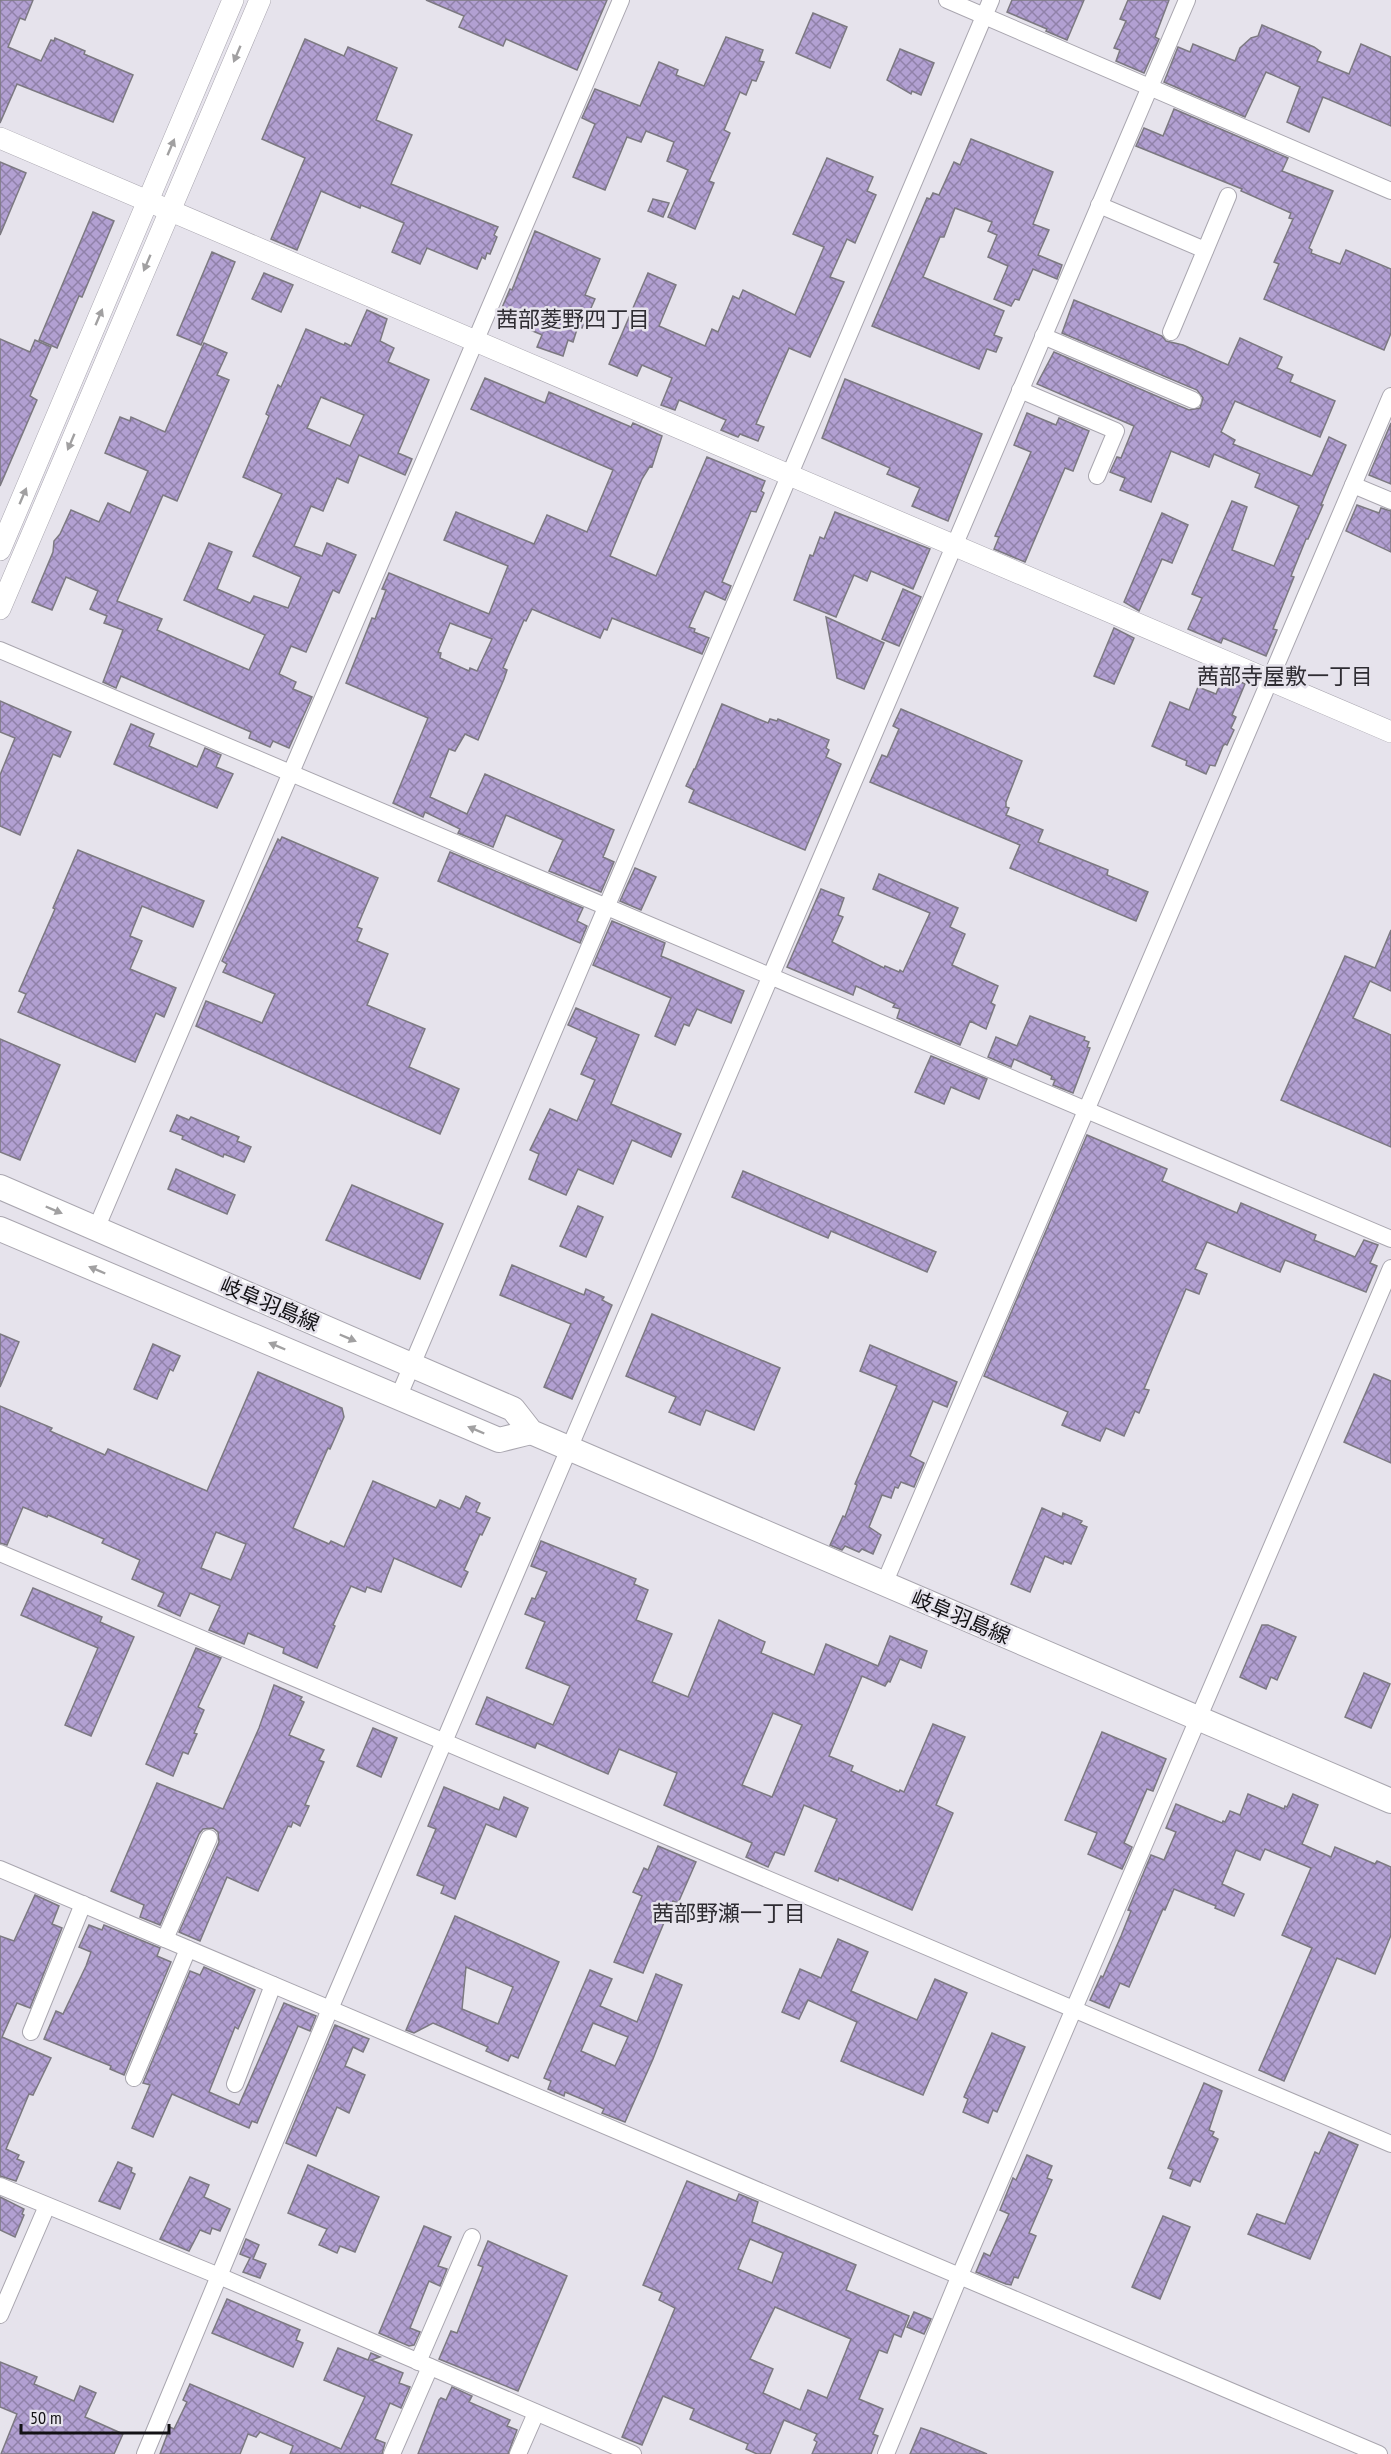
<svg xmlns="http://www.w3.org/2000/svg" width="1391" height="2454" font-family="'PT Sans Narrow','Noto Sans JP',sans-serif">
	<defs>
		<pattern id="building-cross-hatch" width="8" height="8" patternUnits="userSpaceOnUse" patternTransform="scale(1.5)"><rect width="8" height="8" fill="#b2a0d2"/><path d="M0 0l8 8M0 8l8-8" fill="none" stroke="#9081a9"/></pattern>
	</defs>
	<rect width="100%" height="100%" fill="#e6e3ec"/>
	<g fill="url(#building-cross-hatch)" stroke="#7c7981" stroke-width="1.5" fill-rule="evenodd">
		<polygon points="0,0 33,0 25,20 20,18 8,47 41,61 51,40 54,41 55,38 85,51 84,54 133,75 113,122 17,84 0,123"/>
		<polygon points="426,0 607,0 577,70 506,39 503,46 459,27 464,16"/>
		<polygon points="1012,0 1084,0 1067,40 1046,31 1047,29 1007,12"/>
		<polygon points="1128,0 1169,0 1155,37 1159,39 1144,73 1116,61 1120,50 1114,48 1126,21 1120,19"/>
		<polygon points="813,13 847,27 830,68 796,53"/>
		<polygon points="1262,25 1314,47 1321,52 1317,61 1349,74 1361,44 1391,57 1391,126 1323,97 1309,132 1287,122 1300,87 1266,72 1245,117 1164,82 1178,47 1190,52 1193,44 1235,61 1240,48 1251,38 1258,36"/>
		<polygon points="726,37 763,50 759,61 764,62 756,81 752,80 746,95 740,92 724,130 730,133 709,181 714,183 695,229 668,217 688,170 667,161 674,142 646,131 641,142 627,137 605,190 573,177 595,124 582,118 595,89 640,106 659,62 678,70 676,75 704,86"/>
		<polygon points="305,39 344,56 348,47 397,68 376,120 412,135 391,184 498,227 494,235 497,237 490,254 487,253 485,259 482,257 477,269 427,248 420,264 392,252 404,223 361,205 360,208 321,191 297,250 271,239 305,158 262,139"/>
		<polygon points="900,49 934,63 921,95 912,91 911,94 887,80"/>
		<polygon points="1174,109 1288,158 1282,171 1333,191 1309,248 1312,250 1311,253 1340,264 1346,250 1391,269 1391,333 1384,350 1264,299 1279,264 1274,262 1293,219 1289,218 1291,213 1241,191 1242,189 1136,146 1144,128 1163,136"/>
		<polygon points="971,139 1053,172 1033,224 1049,230 1038,255 1062,265 1057,279 1033,269 1019,300 1015,299 1011,306 994,299 1008,266 988,257 997,235 988,231 992,222 955,208 944,237 940,237 923,277 1004,311 994,335 1002,338 996,352 987,349 979,369 872,326 927,198 930,199 933,193 939,195 954,162 960,165"/>
		<polygon points="827,158 873,177 867,191 876,195 855,243 847,239 830,277 844,282 810,357 789,348 756,424 764,427 758,441 740,434 738,437 721,430 726,420 679,400 675,410 661,405 672,378 642,365 637,376 609,364 648,273 676,285 659,326 705,346 712,329 718,332 733,296 739,299 743,290 795,315 824,247 793,234"/>
		<polygon points="0,162 26,173 0,235"/>
		<polygon points="653,199 669,203 663,217 648,211"/>
		<polygon points="93,212 114,221 82,297 79,296 57,348 39,340"/>
		<polygon points="535,231 600,259 585,295 595,299 582,328 578,326 573,342 568,340 563,356 537,347 542,335 540,334 498,317 510,289 512,290"/>
		<polygon points="212,252 235,262 201,345 177,335"/>
		<polygon points="264,273 293,285 281,312 252,299"/>
		<polygon points="1074,300 1162,336 1166,341 1183,345 1228,365 1240,338 1282,357 1277,368 1293,375 1290,382 1335,401 1320,437 1235,401 1221,432 1235,440 1233,444 1312,476 1329,437 1346,445 1329,485 1321,505 1323,505 1308,539 1306,539 1291,576 1294,577 1273,629 1277,630 1266,656 1223,638 1221,643 1188,629 1202,598 1192,594 1232,501 1247,507 1232,550 1274,566 1299,506 1255,487 1260,474 1214,454 1209,467 1171,451 1151,502 1120,490 1125,478 1110,472 1117,457 1121,458 1134,426 1037,384 1054,352 1189,410 1200,408 1203,398 1197,390 1062,333"/>
		<path d="M367 310 387 319 380 341 394 348 388 362 429 380 398 453 412 459 405 475 359 455 348 483 337 478 323 511 311 506 294 546 322 556 327 543 356 555 339 593 333 590 306 652 291 646 279 674 296 682 293 689 312 697 289 748 273 741 270 747 249 738 251 732 121 676 116 688 103 682 123 630 104 623 107 616 90 609 98 591 66 577 52 610 32 602 53 552 54 541 60 534 71 510 99 522 108 503 130 513 148 471 105 453 120 417 130 421 131 417 165 432 204 343 227 353 217 375 229 380 177 501 163 495 117 601 162 619 157 630 249 670 265 635 184 600 209 543 232 552 217 589 250 603 254 596 288 608 301 577 253 556 282 494 243 477 269 416 266 414 278 385 281 387 306 329 344 345 345 343 351 346ZM321 397 364 415 350 446 307 428Z"/>
		<polygon points="0,339 30,352 35,340 51,347 30,396 37,400 0,486"/>
		<path d="M485 378 545 403 549 392 631 427 633 423 662 436 652 467 650 466 642 479 610 556 656 576 707 457 765 481 761 491 764 493 756 512 751 511 722 582 731 586 725 600 705 591 689 627 695 629 694 632 709 638 702 654 612 618 607 630 604 629 600 638 532 609 526 621 524 620 503 668 507 670 504 679 478 740 465 734 455 751 449 749 430 797 467 814 485 774 614 830 603 857 614 862 601 892 549 871 563 840 506 815 493 847 458 833 460 829 425 812 423 817 393 803 428 718 346 683 372 618 375 619 386 590 382 589 389 573 489 614 508 566 444 540 456 512 534 544 547 515 587 532 613 470 471 409ZM450 623 492 639 477 671 470 668 469 671 440 658 441 653 438 652Z"/>
		<polygon points="845,379 982,434 948,521 912,506 920,488 887,474 890,468 822,438"/>
		<polygon points="1027,413 1056,425 1059,418 1089,431 1073,471 1065,468 1025,562 994,549 999,537 995,536 1031,452 1014,445"/>
		<polygon points="1391,423 1391,484 1369,475"/>
		<polygon points="1357,505 1379,513 1381,508 1391,511 1391,552 1346,531"/>
		<polygon points="835,512 930,549 913,589 871,571 867,581 854,575 836,617 794,600 810,555 813,556 820,537 824,539"/>
		<polygon points="1162,513 1188,525 1172,563 1162,559 1139,611 1124,602"/>
		<polygon points="903,589 921,597 899,646 882,639"/>
		<polygon points="826,617 884,643 864,689 837,678"/>
		<polygon points="1114,628 1134,638 1114,684 1094,676"/>
		<polygon points="1224,675 1245,684 1232,715 1236,717 1231,728 1234,730 1227,745 1225,744 1223,746 1215,766 1210,765 1206,774 1186,765 1187,761 1152,746 1170,702 1189,710 1198,687 1216,694"/>
		<polygon points="0,701 71,732 60,757 53,754 20,835 0,826 0,775 15,738 0,732"/>
		<polygon points="722,704 768,723 770,719 777,721 778,719 829,740 826,748 829,750 826,757 841,764 805,850 689,802 694,790 686,786 694,769 695,769"/>
		<polygon points="901,709 1022,761 1006,802 1006,807 1009,808 1006,815 1043,830 1038,842 1108,870 1107,875 1148,892 1136,921 1010,868 1020,845 870,782 882,755 887,757 899,729 893,726"/>
		<polygon points="131,724 154,734 149,746 197,767 205,748 221,755 216,767 233,774 217,808 114,764"/>
		<polygon points="282,837 378,878 357,927 362,929 357,941 388,954 367,1005 425,1029 409,1067 459,1089 440,1134 196,1026 206,1001 262,1023 275,994 223,972 227,964 222,961 278,839 280,841"/>
		<polygon points="78,850 204,901 193,927 142,906 130,936 142,941 130,969 176,988 164,1017 156,1013 135,1062 18,1012 26,994 19,991 55,909 53,908"/>
		<polygon points="450,852 583,908 577,921 587,926 580,943 438,881"/>
		<polygon points="635,868 656,877 641,910 620,901"/>
		<polygon points="879,874 958,908 950,927 965,934 952,965 998,986 991,1003 995,1005 986,1029 970,1021 960,1045 897,1018 900,1009 893,1007 895,1004 856,986 853,995 787,967 821,889 844,898 838,915 843,917 832,942 884,968 885,966 899,972 900,970 903,972 930,913 873,889"/>
		<polygon points="612,921 665,943 661,956 744,991 731,1023 697,1009 689,1026 684,1024 675,1045 655,1036 671,998 593,965"/>
		<polygon points="1391,930 1391,991 1370,981 1353,1018 1391,1035 1391,1147 1281,1100 1345,956 1375,968"/>
		<polygon points="576,1008 639,1035 611,1104 681,1134 671,1157 632,1140 613,1184 578,1169 566,1195 529,1179 539,1154 530,1150 550,1109 577,1121 595,1080 581,1074 597,1038 568,1025"/>
		<polygon points="1030,1016 1085,1037 1084,1040 1089,1042 1087,1047 1090,1048 1073,1093 1053,1085 1055,1080 1051,1079 1052,1076 1014,1059 1011,1067 988,1057 996,1037 1017,1046"/>
		<polygon points="0,1039 60,1065 20,1160 0,1152"/>
		<polygon points="931,1056 987,1079 979,1099 951,1087 944,1104 915,1092"/>
		<polygon points="177,1115 189,1120 191,1117 239,1137 237,1141 251,1147 244,1162 224,1154 223,1157 182,1139 183,1136 170,1131"/>
		<polygon points="1087,1135 1167,1169 1162,1181 1237,1213 1241,1203 1316,1235 1314,1240 1355,1257 1364,1240 1378,1245 1370,1263 1377,1266 1366,1292 1285,1260 1280,1272 1207,1242 1195,1269 1207,1274 1199,1294 1186,1289 1144,1389 1149,1390 1139,1413 1135,1411 1124,1436 1106,1428 1100,1441 1062,1425 1068,1412 984,1376"/>
		<polygon points="176,1169 235,1195 227,1214 168,1189"/>
		<polygon points="743,1171 936,1252 927,1272 831,1231 828,1238 732,1197"/>
		<polygon points="352,1185 443,1224 420,1279 326,1240"/>
		<polygon points="578,1206 603,1217 586,1257 560,1246"/>
		<polygon points="512,1265 584,1295 586,1289 604,1297 602,1300 612,1305 572,1399 544,1387 571,1324 500,1295"/>
		<polygon points="652,1314 780,1368 754,1430 706,1410 700,1425 669,1412 676,1397 626,1376"/>
		<polygon points="0,1334 19,1342 0,1387"/>
		<polygon points="153,1344 180,1356 173,1371 170,1369 157,1399 134,1389"/>
		<polygon points="870,1345 957,1382 947,1407 933,1401 910,1456 924,1463 914,1487 901,1482 898,1488 895,1487 891,1498 882,1495 869,1527 881,1535 873,1554 862,1549 859,1552 845,1546 842,1550 830,1545 843,1516 845,1517 857,1485 855,1484 897,1386 860,1371"/>
		<path d="M258 1372 342 1408 344 1417 330 1449 328 1448 293 1528 329 1544 331 1541 344 1547 373 1481 436 1508 440 1500 460 1509 466 1496 480 1503 476 1512 490 1518 482 1535 480 1534 464 1570 468 1572 461 1587 394 1558 381 1592 367 1587 365 1592 351 1586 333 1625 335 1626 317 1668 283 1653 284 1648 248 1633 244 1644 209 1630 220 1606 190 1593 180 1616 158 1606 164 1593 132 1579 140 1560 102 1543 104 1539 48 1515 47 1517 23 1507 7 1545 0 1543V1406L52 1428 50 1431 105 1455 108 1449 207 1491ZM216 1532 246 1544 231 1580 201 1568Z"/>
		<polygon points="1374,1374 1391,1381 1391,1463 1344,1442"/>
		<polygon points="1042,1508 1062,1517 1063,1513 1082,1521 1080,1524 1087,1527 1071,1564 1064,1561 1063,1564 1045,1556 1030,1592 1011,1584"/>
		<path d="M541 1541 636 1579 634 1584 648 1590 636 1620 672 1634 652 1682 688 1697 719 1620 765 1642 761 1653 814 1675 826 1644 878 1666 890 1636 927 1651 921 1668 900 1659 890 1682 888 1681 885 1686 862 1676 829 1756 853 1766 851 1771 899 1792 900 1790 904 1792 933 1724 965 1737 936 1805 953 1813 912 1910 839 1878 838 1881 815 1871 837 1819 804 1805 784 1855 775 1852 768 1867 746 1857 752 1843 664 1805 677 1773 619 1749 608 1774 537 1743 535 1748 476 1724 487 1697 553 1725 570 1686 526 1668 545 1622 525 1614 532 1598 535 1599 547 1572 531 1566ZM773 1713 802 1725 772 1797 742 1785Z"/>
		<polygon points="33,1588 102,1617 100,1622 134,1637 91,1736 65,1725 98,1648 21,1615"/>
		<polygon points="1262,1625 1268,1625 1296,1637 1277,1680 1271,1677 1266,1689 1240,1677"/>
		<polygon points="196,1648 221,1658 198,1707 204,1710 194,1733 197,1734 188,1754 183,1752 173,1776 146,1764"/>
		<polygon points="1364,1673 1390,1684 1371,1728 1345,1717"/>
		<polygon points="274,1685 302,1697 300,1700 304,1702 289,1735 324,1750 319,1760 324,1762 305,1805 309,1806 300,1826 293,1822 291,1827 288,1826 258,1891 227,1877 200,1941 179,1932 219,1842 218,1832 213,1828 203,1829 199,1834 160,1925 140,1917 144,1905 111,1891 157,1783 223,1809 259,1728"/>
		<polygon points="373,1728 397,1738 381,1777 357,1766"/>
		<polygon points="1102,1732 1166,1759 1153,1791 1147,1789 1124,1843 1132,1847 1122,1869 1088,1854 1097,1833 1065,1820"/>
		<polygon points="444,1787 499,1810 504,1797 528,1808 516,1837 486,1824 455,1899 441,1893 444,1886 417,1875 436,1829 428,1826"/>
		<polygon points="1248,1794 1284,1809 1285,1806 1287,1807 1293,1794 1318,1805 1302,1844 1331,1857 1335,1847 1375,1864 1377,1861 1391,1867 1391,1935 1375,1974 1337,1958 1284,2081 1259,2070 1312,1948 1282,1935 1311,1868 1265,1849 1260,1860 1236,1850 1222,1884 1244,1894 1234,1916 1215,1908 1216,1906 1174,1889 1165,1910 1163,1909 1129,1987 1120,1983 1109,2008 1090,2000 1101,1976 1103,1977 1121,1936 1131,1911 1128,1910 1151,1855 1164,1860 1176,1832 1166,1828 1176,1804 1222,1823 1223,1821 1225,1822 1230,1811 1240,1815"/>
		<polygon points="658,1846 696,1862 678,1903 673,1901 643,1973 614,1962 642,1896 633,1892 644,1868 648,1870"/>
		<polygon points="35,1895 59,1906 52,1924 62,1928 30,2008 17,2003 2,2037 51,2058 33,2095 29,2094 6,2149 19,2155 17,2159 24,2162 16,2181 0,2176 0,1936 14,1941"/>
		<path d="M455 1916 559 1962 518 2058 511 2055 508 2061 486 2051 488 2047 433 2023 414 2033 406 2030ZM466 1967 513 1987 498 2024 462 2009Z"/>
		<polygon points="89,1925 102,1930 104,1925 160,1948 157,1956 171,1962 124,2075 110,2069 111,2066 44,2039 56,2011 63,2014 86,1966 91,1952 79,1947"/>
		<polygon points="838,1939 868,1952 851,1991 917,2020 935,1979 967,1993 923,2095 841,2061 857,2022 808,2000 799,2019 782,2012 800,1969 821,1978"/>
		<polygon points="204,1967 255,1990 238,2029 235,2027 209,2092 239,2105 284,2003 316,2016 310,2031 298,2026 257,2123 252,2121 249,2128 172,2094 153,2137 132,2128 150,2085 143,2083 190,1971 200,1975"/>
		<path d="M590 1970 612 1979 600 2006 637 2022 656 1974 682 1985 653 2059 625 2122 602 2113 604 2109 598 2106 565 2092 564 2096 548 2089 551 2081 544 2078ZM593 2023 628 2037 615 2066 581 2051Z"/>
		<polygon points="335,2025 369,2039 363,2052 353,2047 345,2066 365,2075 349,2113 337,2107 316,2156 286,2143"/>
		<polygon points="992,2033 1025,2047 997,2112 993,2110 988,2123 963,2112 968,2099 964,2097"/>
		<polygon points="1204,2083 1222,2091 1209,2130 1214,2132 1212,2136 1218,2139 1200,2182 1193,2179 1190,2186 1170,2178 1173,2170 1168,2168"/>
		<polygon points="1329,2132 1358,2145 1310,2259 1248,2234 1257,2214 1285,2224 1315,2152 1319,2154"/>
		<polygon points="1027,2155 1052,2166 1047,2178 1052,2180 1029,2233 1036,2236 1018,2278 1014,2277 1011,2285 1006,2284 976,2272 984,2253 990,2256 1009,2214 1000,2210 1013,2178 1016,2180"/>
		<polygon points="118,2162 132,2168 131,2172 135,2174 120,2209 99,2201"/>
		<polygon points="308,2165 379,2197 355,2252 340,2246 337,2253 319,2245 327,2229 288,2213"/>
		<polygon points="190,2177 209,2185 204,2197 230,2209 220,2231 212,2228 210,2234 200,2230 189,2251 160,2239"/>
		<path d="M687 2181 736 2201 739 2194 758 2202 752 2222 856 2265 846 2290 909 2316 901 2337 894 2334 887 2353 879 2350 859 2399 883 2409 873 2434 878 2436 871 2454H812L817 2442 814 2440 817 2434 784 2420 770 2454H757L746 2449 748 2444 690 2419 694 2409 663 2396 642 2445 622 2437 675 2308 659 2300 662 2293 643 2285ZM750 2239 783 2253 772 2283 738 2269ZM775 2307 851 2339 827 2398 808 2390 800 2410 763 2393 773 2369 750 2359Z"/>
		<polygon points="0,2197 24,2209 22,2214 24,2215 15,2237 0,2230"/>
		<polygon points="1163,2216 1190,2227 1160,2299 1132,2287"/>
		<polygon points="424,2226 451,2237 438,2266 447,2269 440,2286 429,2281 410,2328 420,2332 414,2345 409,2346 379,2333"/>
		<polygon points="246,2239 259,2245 253,2259 266,2264 260,2278 243,2272 250,2258 240,2254"/>
		<polygon points="488,2241 567,2276 518,2391 439,2359 451,2331 457,2333 483,2267 478,2265"/>
		<polygon points="227,2299 300,2330 296,2340 303,2343 293,2367 212,2333"/>
		<polygon points="914,2312 931,2319 924,2334 907,2327"/>
		<polygon points="338,2348 368,2360 371,2353 380,2357 371,2360 403,2373 399,2383 410,2387 401,2408 390,2403 375,2439 385,2443 382,2454 290,2454 293,2446 260,2432 256,2437 248,2434 240,2454 160,2454 170,2427 174,2429 187,2402 183,2400 190,2384 341,2449 365,2397 324,2380"/>
		<polygon points="0,2362 37,2377 34,2384 74,2401 80,2386 96,2393 85,2417 123,2434 114,2454 1,2454 17,2414 0,2407"/>
		<polygon points="452,2387 472,2396 469,2402 510,2420 507,2426 517,2430 508,2454 418,2454 439,2400 441,2398 446,2400"/>
		<polygon points="921,2428 933,2432 987,2454 910,2454"/>
	</g>
	<g fill="none" stroke-linecap="round" stroke-linejoin="round">
		<g stroke="#a9a6af" stroke-width="18">
			<g id="minor">
				<polyline points="947,0 1391,191"/>
				<polyline points="1099,205 1205,250"/>
				<polyline points="1171,332 1228,196"/>
				<polyline points="1043,336 1193,400"/>
				<polyline points="1020,390 1116,431 1097,476"/>
				<polyline points="1353,485 1391,501"/>
				<polyline points="0,650 1391,1239"/>
				<polyline points="96,1229 621,0"/>
				<polyline points="398,1398 991,0"/>
				<polyline points="0,1553 1391,2144"/>
				<polyline points="884,1584 1391,396"/>
				<polyline points="0,1869 1379,2454"/>
				<polyline points="165,1939 209,1838"/>
				<polyline points="31,2032 83,1904"/>
				<polyline points="134,2078 188,1949"/>
				<polyline points="235,2084 273,1985"/>
				<polyline points="0,2186 219,2276 633,2454"/>
				<polyline points="0,2315 47,2206"/>
				<polyline points="418,2362 472,2237"/>
				<polyline points="145,2454 330,2009 1187,0"/>
				<polyline points="392,2454 430,2367"/>
				<polyline points="518,2454 536,2413"/>
				<polyline points="886,2454 960,2275 1391,1268"/>
			</g>
		</g>
		<g stroke="#a9a6af" stroke-width="22">
			<g id="tertiary">
				<polyline points="0,138 1391,732"/>
				<polyline points="0,550 233,0"/>
				<polyline points="0,609 260,0"/>
			</g>
		</g>
		<g stroke="#a9a6af" stroke-width="26">
			<g id="secondary">
				<polyline points="0,1187 513,1409 531,1432 1391,1801"/>
				<polyline points="0,1229 499,1440 531,1432"/>
			</g>
		</g>
		<use href="#minor" stroke="#fff" stroke-width="16"/>
		<use href="#tertiary" stroke="#fff" stroke-width="21"/>
		<use href="#secondary" stroke="#fff" stroke-width="24"/>
	</g>
	<defs><path id="oneway-solid" d="M-6-.8H1V-3.2L6.5 0L1 3.2V.8H-6Z" transform="scale(1.5)"/></defs>
	<g fill="#a1a0a1">
		<use href="#oneway-solid" transform="translate(237 54) rotate(113)"/>
		<use href="#oneway-solid" transform="translate(171 147) rotate(-67)"/>
		<use href="#oneway-solid" transform="translate(147 263) rotate(113)"/>
		<use href="#oneway-solid" transform="translate(99 317) rotate(-67)"/>
		<use href="#oneway-solid" transform="translate(71 442) rotate(113)"/>
		<use href="#oneway-solid" transform="translate(23 496) rotate(-67)"/>
		<use href="#oneway-solid" transform="translate(54 1210) rotate(23)"/>
		<use href="#oneway-solid" transform="translate(97 1270) rotate(-157)"/>
		<use href="#oneway-solid" transform="translate(348 1338) rotate(23)"/>
		<use href="#oneway-solid" transform="translate(277 1346) rotate(-157)"/>
		<use href="#oneway-solid" transform="translate(476 1430) rotate(-157)"/>
	</g>
	<g text-anchor="middle" dominant-baseline="central" stroke-width="5" stroke-linejoin="round" paint-order="stroke">
		<g font-size="21" fill="#131215" stroke="#e6e3ec">
			<text transform="translate(270 1304) rotate(23)">岐阜羽島線</text>
			<text transform="translate(961 1617) rotate(23)">岐阜羽島線</text>
		</g>
		<g font-size="22" fill="#2e2c32" stroke="#e6e3ec">
			<text x="573" y="319">茜部菱野四丁目</text>
			<text x="1285" y="676">茜部寺屋敷一丁目</text>
			<text x="729" y="1913">茜部野瀬一丁目</text>
		</g>
	</g>
	<path d="M21 2424v9h148v-9" fill="none" stroke="#131215" stroke-width="3"/>
	<text x="30" y="2424" font-size="18" fill="#131215" stroke="#e6e3ec" stroke-width="4.5" paint-order="stroke">50 m</text>
</svg>
